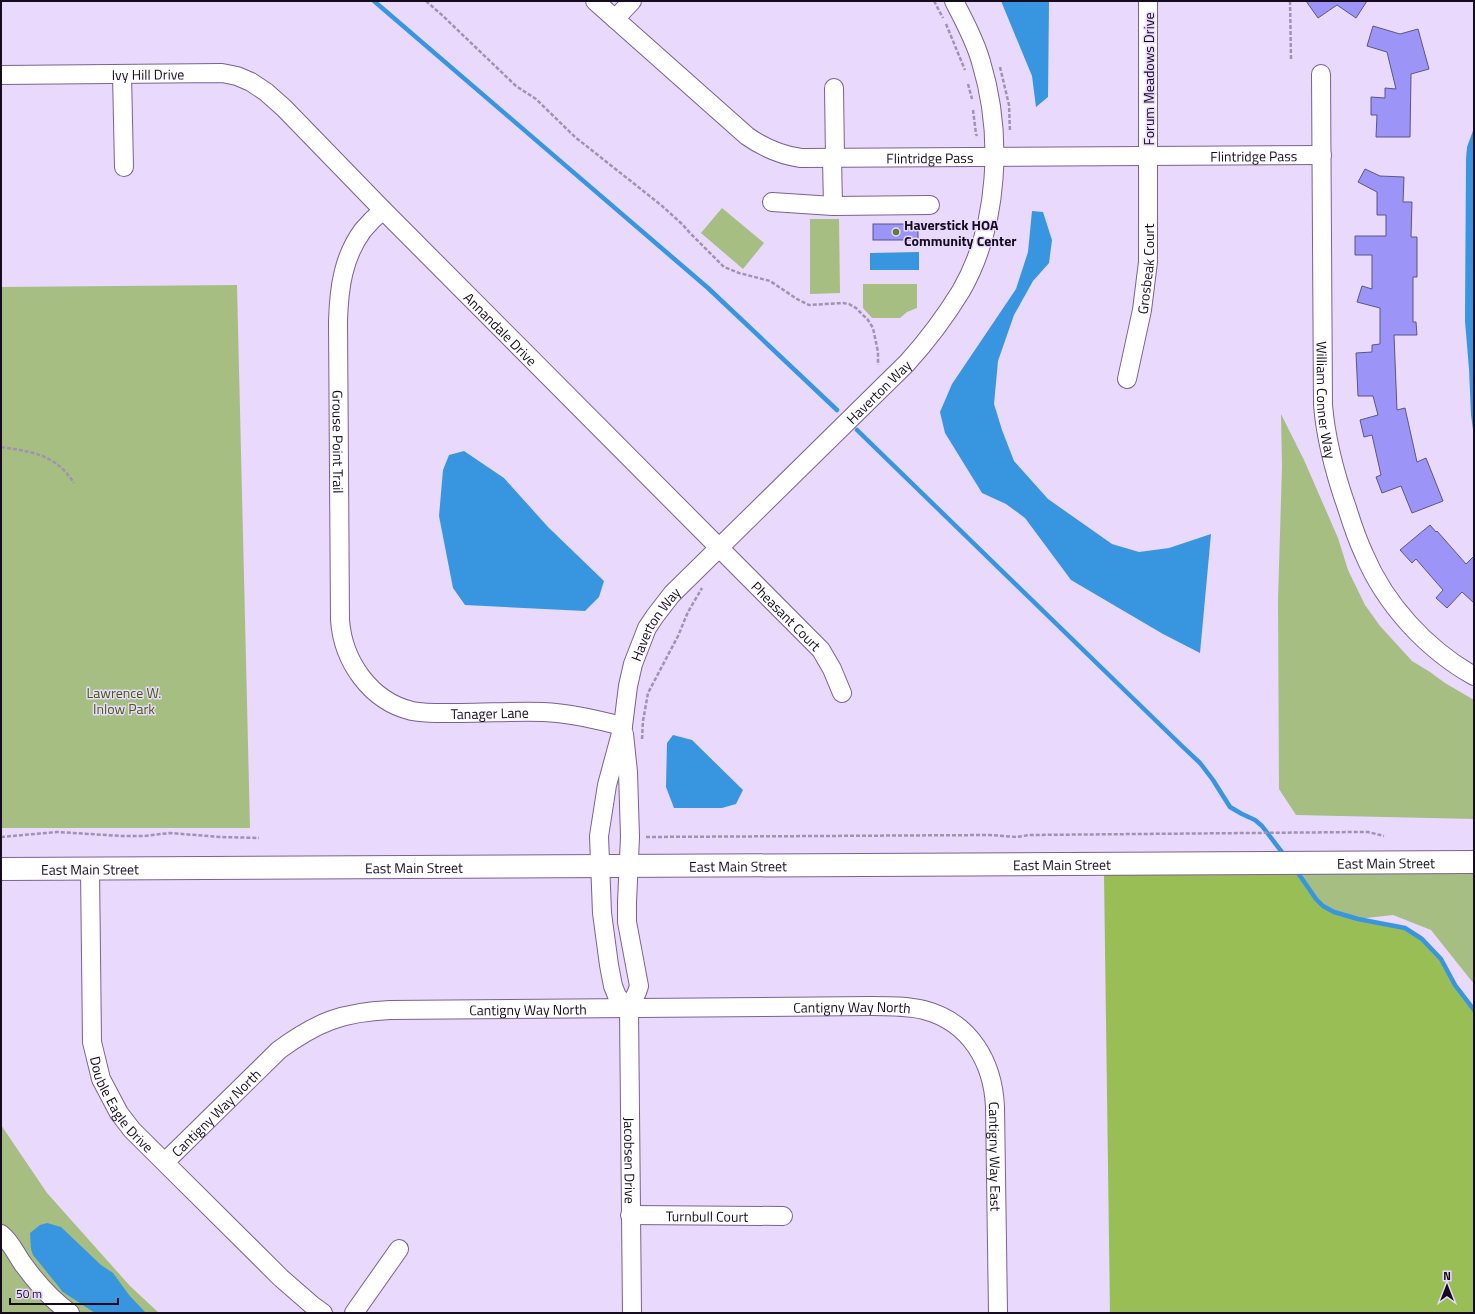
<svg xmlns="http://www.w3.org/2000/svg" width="1475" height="1314" font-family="'Titillium Web',sans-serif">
	<rect width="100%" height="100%" fill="#e9d9fc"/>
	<g fill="#a6be81">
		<polygon points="722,208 764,243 743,269 701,233"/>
		<polygon points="810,219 839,219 840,293 810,294"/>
		<polygon points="863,284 917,284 917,308 907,312 900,318 872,318 863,308"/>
		<polygon points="237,285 250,828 1,828 1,287"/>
		<polygon points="1281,414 1304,460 1338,538 1348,570 1365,605 1380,626 1412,661 1430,672 1445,683 1474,700 1474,819 1296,815 1279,789 1278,601 1282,466"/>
		<polygon points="1474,870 1474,984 1431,930 1393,915 1358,919 1334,912 1323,906 1316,899 1297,872"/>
		<polygon points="1,1125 47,1193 130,1286 159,1313 1,1313"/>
	</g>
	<path fill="#98be55" d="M1297 872C1304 881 1312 897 1321 904 1347 925 1385 916 1413 933 1442 950 1454 985 1474 1009V1313H1110L1104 874Z"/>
	<g fill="#3896e0">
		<polygon points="1001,1 1049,1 1048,97 1036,107 1032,76"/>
		<polygon points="1474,128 1474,437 1471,415 1469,369 1465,321 1466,159 1467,147"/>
		<polygon points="1032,211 1043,212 1052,240 1049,263 1033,281 1014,315 998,361 994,404 1002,430 1014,461 1048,499 1112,544 1139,552 1169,548 1211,534 1200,653 1163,634 1071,580 1025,518 1006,504 982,493 945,433 940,412 952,384 1016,289 1028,252"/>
		<polygon points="919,252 919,270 870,270 870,253"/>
		<polygon points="464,451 504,478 548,527 604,581 599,597 585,611 465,605 453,588 439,516 443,470 449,455"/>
		<polygon points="673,735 692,740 743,790 736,804 722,808 674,808 666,787 667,743"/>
		<polygon points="47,1223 61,1227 101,1265 113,1273 129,1295 146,1313 95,1313 63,1292 33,1255 31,1249 30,1233 40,1225"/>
	</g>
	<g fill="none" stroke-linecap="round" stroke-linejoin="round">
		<g stroke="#3896e0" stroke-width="4.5">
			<polyline points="374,1 708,288 837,410"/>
			<polyline points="857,430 1183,747 1200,763 1213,780 1230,807 1242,814 1255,820 1262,826 1285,856"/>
			<polyline points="1296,870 1316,899 1323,906 1334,912 1358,919 1405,928 1422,939 1441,959 1455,985 1474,1010"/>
		</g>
	</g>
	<g fill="#9c94f6" stroke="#59558a">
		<polygon points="1306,1 1367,1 1356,18 1337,5 1318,18"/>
		<polygon points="1373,26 1400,34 1418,29 1429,69 1411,74 1410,137 1376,137 1377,115 1371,115 1371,97 1385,98 1385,88 1396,89 1387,52 1367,46"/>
		<polygon points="1365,169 1380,176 1404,177 1403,202 1412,202 1411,237 1417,237 1417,277 1413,277 1413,322 1416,322 1417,335 1394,335 1397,410 1405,408 1417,462 1426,458 1443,501 1412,513 1401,486 1382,493 1376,477 1381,475 1372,435 1364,437 1360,420 1378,415 1373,396 1358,396 1356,353 1372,352 1372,345 1380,344 1380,308 1357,302 1362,286 1372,289 1372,255 1355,255 1355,236 1386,236 1386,215 1377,215 1377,192 1358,182"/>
		<rect x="873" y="224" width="45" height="16"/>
		<polygon points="1430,525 1436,532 1437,531 1466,564 1474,556 1474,603 1462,592 1447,608 1436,598 1443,590 1416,559 1412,563 1400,550"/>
	</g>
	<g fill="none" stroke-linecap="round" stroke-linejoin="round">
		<g stroke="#7a6195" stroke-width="20">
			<g id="minor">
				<path id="s1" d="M595 1 747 136C764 148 780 155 801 158L1322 155"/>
				<polyline points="615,19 632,1"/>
				<polyline points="122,74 124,167"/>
				<path id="s2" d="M1321 74 1323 405C1326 441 1335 474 1347 508 1352 524 1357 539 1364 554 1385 604 1426 649 1474 676"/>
				<path id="s3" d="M1 75 222 73 237 76 251 82 266 92 284 108 383 210 821 650 832 669 842 693"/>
				<polyline points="834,88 835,158"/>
				<polyline points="832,158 833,206 930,205"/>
				<polyline points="772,202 833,206"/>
				<path id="s4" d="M383 210C376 216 369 223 363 230 343 257 339 288 338 321L340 620C343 661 370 701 412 711 428 714 445 713 461 713 488 713 515 711 543 712 570 713 597 720 623 726"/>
				<path id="s5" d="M1127 379 1142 310 1148 262V1"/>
				<path id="s6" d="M624 734 628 772 630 837 627 902V922L639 986 637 992 629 1009 632 1313"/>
				<path id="s7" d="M90 868 92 1042 101 1079 119 1113 132 1130 281 1278 312 1305 323 1313"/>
				<path id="s8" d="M629 1009 617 996 613 986 609 965 602 913 599 836 607 785 623 726 628 686 633 664 647 628 655 616 672 594 907 363C927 341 945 317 961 291 999 225 1003 134 981 62 975 40 964 21 954 1"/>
				<path id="s9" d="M165 1162 279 1050C317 1022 343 1012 390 1010L872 1006C890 1006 908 1006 924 1010 970 1022 993 1062 995 1107L998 1313"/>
				<path id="s10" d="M630 1215 783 1216"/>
				<path d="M1 1234C11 1242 16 1254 23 1264 36 1282 52 1300 70 1313"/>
				<polyline points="354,1313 399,1249"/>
			</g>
		</g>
		<g stroke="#7a6195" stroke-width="24">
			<g id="major">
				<path id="s11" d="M1 869 1474 862"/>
			</g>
		</g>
		<g stroke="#a092b0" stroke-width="2.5" stroke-dasharray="4 2" stroke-linecap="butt">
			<polyline points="426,1 443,16 516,86 536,99 575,137 661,205 682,224 690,233 724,267 739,273 770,281 797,299 809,305 843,303 849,304 856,308 868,320 873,328 878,352 878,365"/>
			<polyline points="934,1 943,18"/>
			<polyline points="1290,1 1291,59"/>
			<polyline points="946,24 965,70"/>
			<polyline points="1000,67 1009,105 1010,132"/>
			<polyline points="968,84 972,99"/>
			<polyline points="973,110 976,134 977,136"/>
			<path d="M1 447C33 452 55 454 74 483"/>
			<polyline points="642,739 643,721 648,693 678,636 688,612 702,588"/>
			<polyline points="1,837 57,832 121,836 144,836 170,833 220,837 259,838"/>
			<polyline points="646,837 990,835 1017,837 1029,835 1359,832 1368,832 1384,836"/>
		</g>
		<use href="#minor" stroke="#fff" stroke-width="18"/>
		<use href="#major" stroke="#fff" stroke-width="22"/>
	</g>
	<circle fill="#627d30" stroke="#e9d9fc" stroke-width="1.5" cx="896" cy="232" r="4"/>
	<g text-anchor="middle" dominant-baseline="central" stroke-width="3" stroke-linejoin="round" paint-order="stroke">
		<g font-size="14" fill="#150b1f" stroke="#e9d9fc">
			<text stroke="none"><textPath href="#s3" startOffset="147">Ivy Hill Drive</textPath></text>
			<text transform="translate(1148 79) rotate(-90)">Forum Meadows Drive</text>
			<text stroke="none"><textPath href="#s1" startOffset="715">Flintridge Pass</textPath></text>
			<text stroke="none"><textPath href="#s1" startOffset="391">Flintridge Pass</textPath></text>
			<text stroke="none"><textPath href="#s5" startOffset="112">Grosbeak Court</textPath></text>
			<text stroke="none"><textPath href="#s3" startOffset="603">Annandale Drive</textPath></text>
			<text stroke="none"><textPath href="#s8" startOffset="725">Haverton Way</textPath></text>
			<text stroke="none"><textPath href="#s2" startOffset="326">William Conner Way</textPath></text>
			<text stroke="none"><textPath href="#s4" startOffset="245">Grouse Point Trail</textPath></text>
			<text stroke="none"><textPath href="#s3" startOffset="1008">Pheasant Court</textPath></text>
			<text stroke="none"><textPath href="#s8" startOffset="401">Haverton Way</textPath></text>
			<text stroke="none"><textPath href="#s4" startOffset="625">Tanager Lane</textPath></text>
			<text stroke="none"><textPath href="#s11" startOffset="1385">East Main Street</textPath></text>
			<text stroke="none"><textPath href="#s11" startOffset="1061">East Main Street</textPath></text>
			<text stroke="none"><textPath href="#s11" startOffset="737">East Main Street</textPath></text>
			<text stroke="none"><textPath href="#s11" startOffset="413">East Main Street</textPath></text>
			<text stroke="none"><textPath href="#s11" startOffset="89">East Main Street</textPath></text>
			<text stroke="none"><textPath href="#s9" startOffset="742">Cantigny Way North</textPath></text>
			<text stroke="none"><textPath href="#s9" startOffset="418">Cantigny Way North</textPath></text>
			<text stroke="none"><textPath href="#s7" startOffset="244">Double Eagle Drive</textPath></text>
			<text stroke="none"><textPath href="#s9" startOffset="71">Cantigny Way North</textPath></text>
			<text stroke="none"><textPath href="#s9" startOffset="993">Cantigny Way East</textPath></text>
			<text stroke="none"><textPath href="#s6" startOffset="430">Jacobsen Drive</textPath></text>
			<text stroke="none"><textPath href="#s10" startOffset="77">Turnbull Court</textPath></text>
		</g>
		<g font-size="14" font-weight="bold" fill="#150b1f" stroke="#e9d9fc" text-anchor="start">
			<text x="904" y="224">Haverstick HOA<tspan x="904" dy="16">Community Center</tspan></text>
		</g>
		<g font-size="14" fill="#455c11" stroke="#e9d9fc">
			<text x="124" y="692">Lawrence W.<tspan x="124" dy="16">Inlow Park</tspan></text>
		</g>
	</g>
	<rect width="1475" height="1314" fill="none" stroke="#150b1f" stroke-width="4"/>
	<g transform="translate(1447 1286)" stroke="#e9d9fc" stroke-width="3" paint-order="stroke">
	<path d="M0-3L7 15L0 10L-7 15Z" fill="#150b1f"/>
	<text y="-6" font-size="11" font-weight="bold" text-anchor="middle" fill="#150b1f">N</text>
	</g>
	<path d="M10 1298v6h108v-6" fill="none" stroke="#150b1f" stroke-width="2"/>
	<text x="16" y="1298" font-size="12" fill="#150b1f" stroke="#e9d9fc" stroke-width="3" paint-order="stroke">50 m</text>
</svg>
